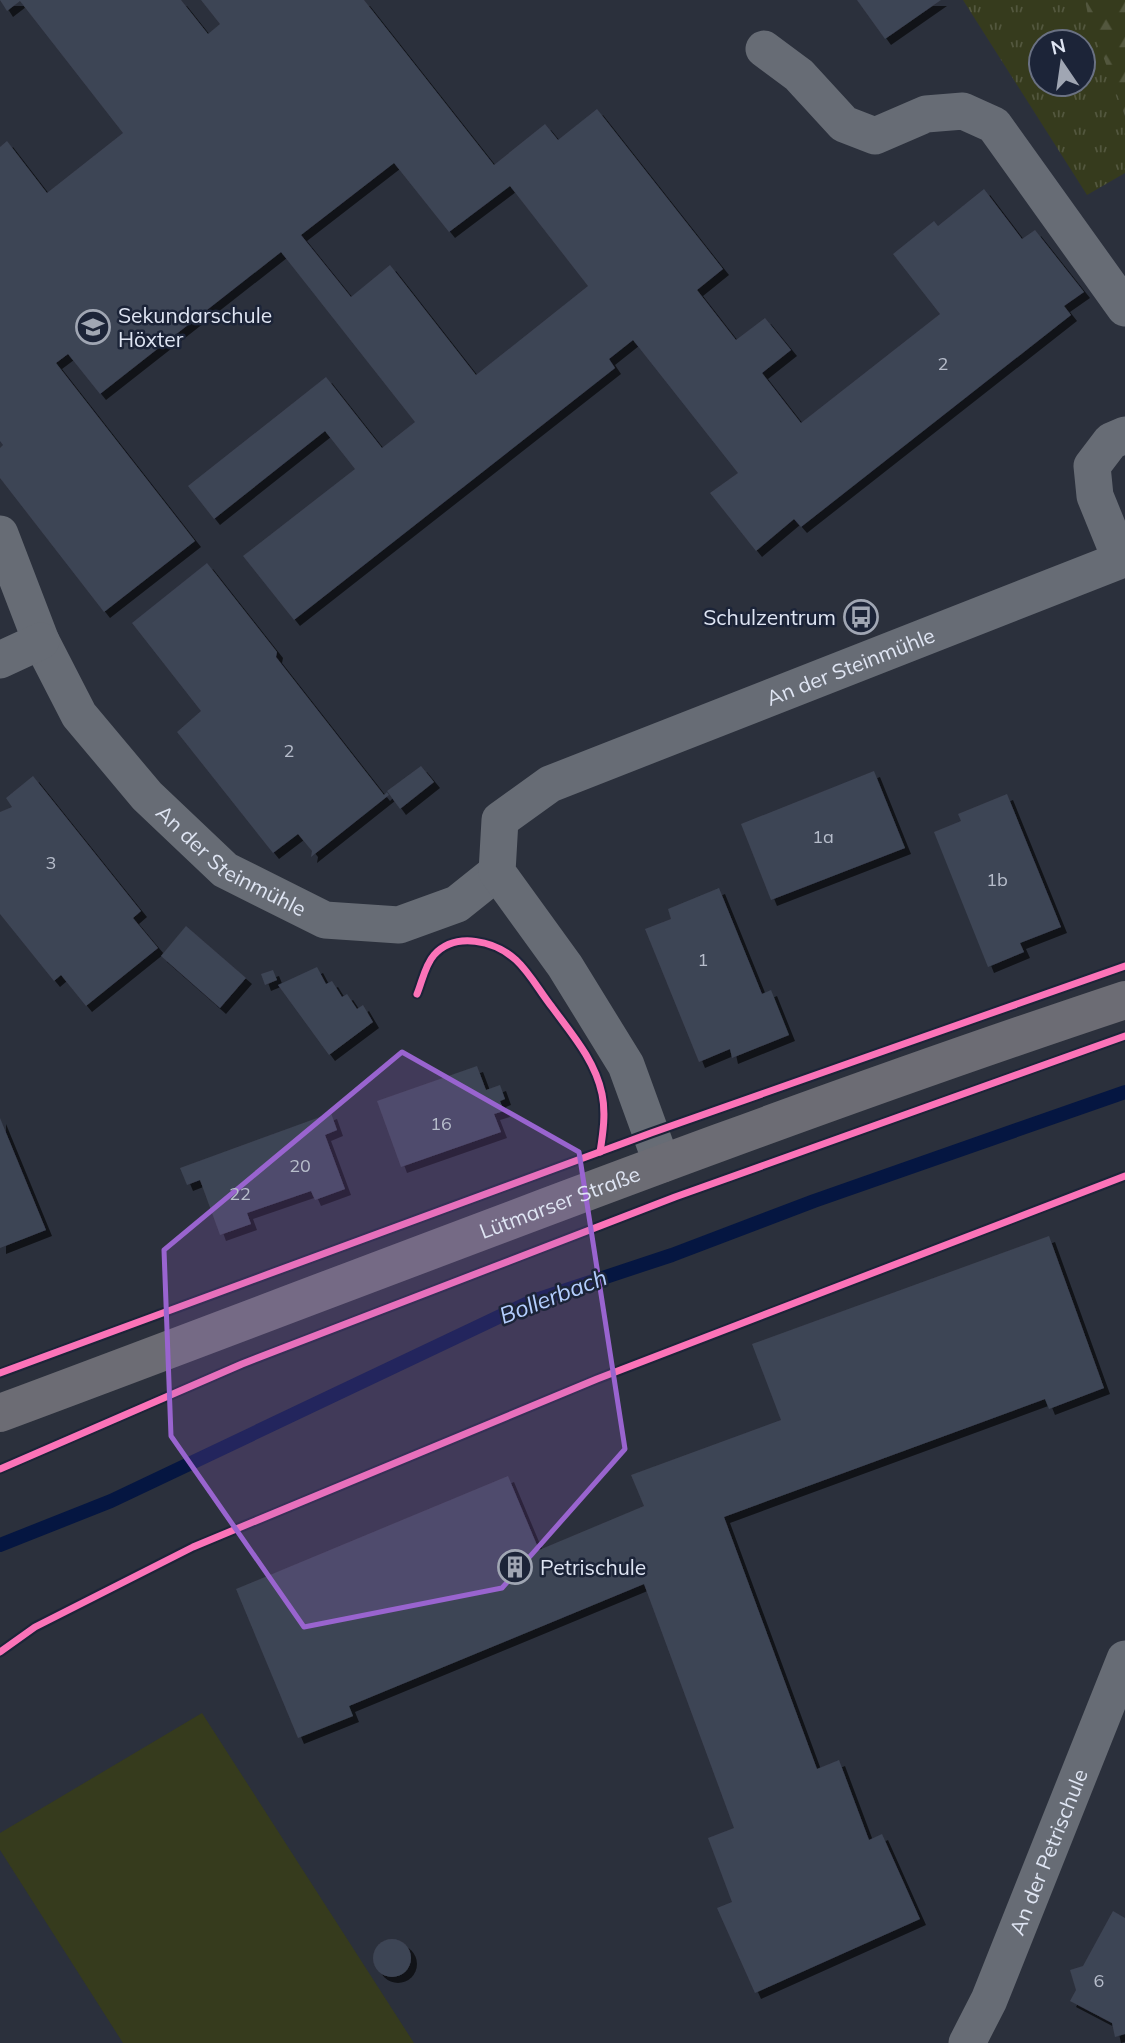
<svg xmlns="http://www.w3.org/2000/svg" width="1125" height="2043" font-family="Mulish,sans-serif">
	<defs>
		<pattern id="grass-tufts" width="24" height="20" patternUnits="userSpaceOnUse" patternTransform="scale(1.75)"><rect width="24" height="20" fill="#363b1d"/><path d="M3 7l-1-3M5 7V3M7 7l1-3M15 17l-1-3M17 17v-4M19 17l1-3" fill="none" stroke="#53573e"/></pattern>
		<pattern id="forest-firs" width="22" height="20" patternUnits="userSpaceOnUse" patternTransform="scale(1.75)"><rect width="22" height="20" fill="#363b1d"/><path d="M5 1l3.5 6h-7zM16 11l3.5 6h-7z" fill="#53573e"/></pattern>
		<filter id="shadow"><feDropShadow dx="6" dy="6" stdDeviation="0" flood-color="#0009"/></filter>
	</defs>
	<rect width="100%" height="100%" fill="#2b303c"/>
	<path fill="url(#grass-tufts)" fill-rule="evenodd" d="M963 0H1085L1125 116V173L1087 195ZM1041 42H1083V84H1041Z"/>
	<polygon fill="url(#forest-firs)" points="1085,0 1125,0 1125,116 1088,15"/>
	<polygon fill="#363b1d" points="202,1713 414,2043 123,2043 0,1850 0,1833"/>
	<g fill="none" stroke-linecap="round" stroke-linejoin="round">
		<polyline stroke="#051641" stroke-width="14" points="0,1545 111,1501 530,1302 672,1255 814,1201 1125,1092"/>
	</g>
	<g fill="#3e4454" fill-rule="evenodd" filter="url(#shadow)">
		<path d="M0 0H181L208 34 220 24 201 0H364L494 165 545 124 558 140 597 109 723 269 697 290 736 340 765 318 791 350 762 373 801 423 940 314 893 254 934 221 938 226 984 189 1022 239 1035 230 1084 292 1064 306 1071 315 801 527 794 519 756 551 710 493 738 473 633 340 609 359 615 368 294 620 243 556 355 469 325 431 214 519 188 486 326 377 382 448 415 422 281 252 100 394 68 354 56 363 195 541 104 612 0 478V448L3 445 0 441V147L7 141 47 193 123 133 20 1 7 11ZM394 163 449 232 510 186 588 286 476 375 390 265 351 297 301 235Z"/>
		<polygon points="857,0 941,0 885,39"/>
		<polygon points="207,563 277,652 276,657 384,795 387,792 389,795 311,857 312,851 298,834 273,853 177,732 201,711 132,623"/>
		<polygon points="421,766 434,782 400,809 387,791"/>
		<polygon points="874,771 905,848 771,900 741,824"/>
		<polygon points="33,776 141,911 133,918 158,948 86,1006 61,975 54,981 0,914 0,812 12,807 6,798"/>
		<polygon points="1007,794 1061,927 1020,943 1024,952 988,967 934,832 961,821 958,814"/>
		<polygon points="719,888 762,994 771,990 789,1035 732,1058 730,1049 699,1062 645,929 671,919 668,909"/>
		<polygon points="186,926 246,978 220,1008 161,956"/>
		<polygon points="317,967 326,984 332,981 342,997 347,994 357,1009 363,1005 373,1022 329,1055 278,985"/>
		<polygon points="273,970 277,980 265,985 261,974"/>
		<polygon points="477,1066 486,1090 500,1085 505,1099 500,1101 504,1111 494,1114 501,1132 401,1167 377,1101"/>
		<polygon points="331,1113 337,1130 325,1135 345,1189 315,1200 311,1191 247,1213 251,1224 220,1235 200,1180 187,1185 180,1168"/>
		<polygon points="0,1118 46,1230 0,1248"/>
		<polygon points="1049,1236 1104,1388 1049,1409 1045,1399 724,1517 817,1769 839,1760 869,1840 882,1834 920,1919 755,1993 717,1908 732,1902 708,1838 734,1828 644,1584 349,1706 353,1716 298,1738 236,1589 508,1476 539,1550 644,1506 631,1475 781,1420 752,1344"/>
		<polygon points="1113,1911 1125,1918 1125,2034 1115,2037 1112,2023 1070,2001 1076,1990 1070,1970 1083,1966"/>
		<circle cx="392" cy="1958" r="19"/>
	</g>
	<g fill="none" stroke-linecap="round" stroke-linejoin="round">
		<g stroke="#676c75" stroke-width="37">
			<polyline points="764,49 799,75 844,124 875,136 926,114 963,111 994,125 1125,308"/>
			<path id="s1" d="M0 534 41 641 79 715 147 796 225 870 325 920 399 925 457 904 497 872"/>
			<polyline points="0,660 41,641"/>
			<path id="s2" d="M662 1164 626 1065 565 966 497 872 500 820 550 784 1121 560 1095 496 1092 466 1111 441 1125 435"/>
			<path id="s3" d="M967 2043 989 2000 1125 1659"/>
		</g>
		<path stroke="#6c6c74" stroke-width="38" id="s4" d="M0 1413C374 1274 746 1126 1125 1000"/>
		<g stroke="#1c2438" stroke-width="11">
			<g id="cycleway">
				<path d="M417 994C422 982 425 965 434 955 456 931 495 941 516 960 530 973 540 992 552 1007 571 1033 595 1060 602 1094 606 1113 603 1133 600 1152"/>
				<polyline points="0,1373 651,1133 1125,966"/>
				<polyline points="0,1469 242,1364 675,1197 1125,1036"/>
				<polyline points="0,1652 35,1627 193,1547 597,1379 1125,1176"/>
			</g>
		</g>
		<use href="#cycleway" stroke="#fb73b8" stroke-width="7"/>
	</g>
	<path fill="#9964cf" fill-opacity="0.2" stroke="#9964cf" stroke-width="5" stroke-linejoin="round" d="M402 1052 579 1152 625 1449 502 1588 304 1627 171 1436 164 1250Z"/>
	<defs>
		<g id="school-ring" transform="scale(1.75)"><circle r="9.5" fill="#1c2438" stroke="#a0a6b3" stroke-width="1.5"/><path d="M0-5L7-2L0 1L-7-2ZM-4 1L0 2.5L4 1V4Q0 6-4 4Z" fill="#a0a6b3"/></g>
		<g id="bus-ring" transform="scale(1.75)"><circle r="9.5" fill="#1c2438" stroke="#a0a6b3" stroke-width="1.5"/><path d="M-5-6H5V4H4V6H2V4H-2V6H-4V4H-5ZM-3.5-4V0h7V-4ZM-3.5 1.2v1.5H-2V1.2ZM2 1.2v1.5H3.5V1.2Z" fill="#a0a6b3"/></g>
		<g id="building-ring" transform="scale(1.75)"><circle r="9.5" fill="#1c2438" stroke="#a0a6b3" stroke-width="1.5"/><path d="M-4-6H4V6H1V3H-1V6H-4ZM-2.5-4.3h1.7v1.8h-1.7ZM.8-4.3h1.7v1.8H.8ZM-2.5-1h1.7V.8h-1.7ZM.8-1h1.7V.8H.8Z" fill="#a0a6b3"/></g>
	</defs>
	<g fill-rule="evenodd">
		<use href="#school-ring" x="93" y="327"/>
		<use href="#bus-ring" x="861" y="617"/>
		<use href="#building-ring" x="515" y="1567"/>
	</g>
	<g text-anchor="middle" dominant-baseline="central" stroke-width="5" stroke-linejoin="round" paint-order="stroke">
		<g font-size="18" fill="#b7bdcb">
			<text x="943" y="363">2</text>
			<text x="289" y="750">2</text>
			<text x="823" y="836">1a</text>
			<text x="51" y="862">3</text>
			<text x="997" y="879">1b</text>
			<text x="703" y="959">1</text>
			<text x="441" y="1123">16</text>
			<text x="300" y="1165">20</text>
			<text x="240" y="1193">22</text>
			<text x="1099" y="1980">6</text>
		</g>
		<g font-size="21" fill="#dfe5f3" stroke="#1c2438" text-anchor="start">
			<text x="118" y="315">Sekundarschule<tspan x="118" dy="24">Höxter</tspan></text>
			<text x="836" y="617" text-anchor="end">Schulzentrum</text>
			<text x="540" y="1567">Petrischule</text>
		</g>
		<g font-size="21" fill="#dfe5f3" stroke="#1c2438">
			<text stroke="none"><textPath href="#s2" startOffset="774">An der Steinmühle</textPath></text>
			<text stroke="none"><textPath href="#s1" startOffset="411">An der Steinmühle</textPath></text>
			<text stroke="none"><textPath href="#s4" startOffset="598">Lütmarser Straße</textPath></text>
			<text stroke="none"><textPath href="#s3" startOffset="208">An der Petrischule</textPath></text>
		</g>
		<g font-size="23" font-style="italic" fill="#b4cefe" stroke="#1c2438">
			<text transform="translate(553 1296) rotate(-21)">Bollerbach</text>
		</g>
	</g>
	<g transform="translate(1062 63) rotate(347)"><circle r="33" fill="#1c2438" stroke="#6a7183" stroke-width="2"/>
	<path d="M0-5L12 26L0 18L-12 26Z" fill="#a0a6b3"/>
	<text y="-10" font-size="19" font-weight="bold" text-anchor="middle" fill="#dfe5f3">N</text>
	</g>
</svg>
